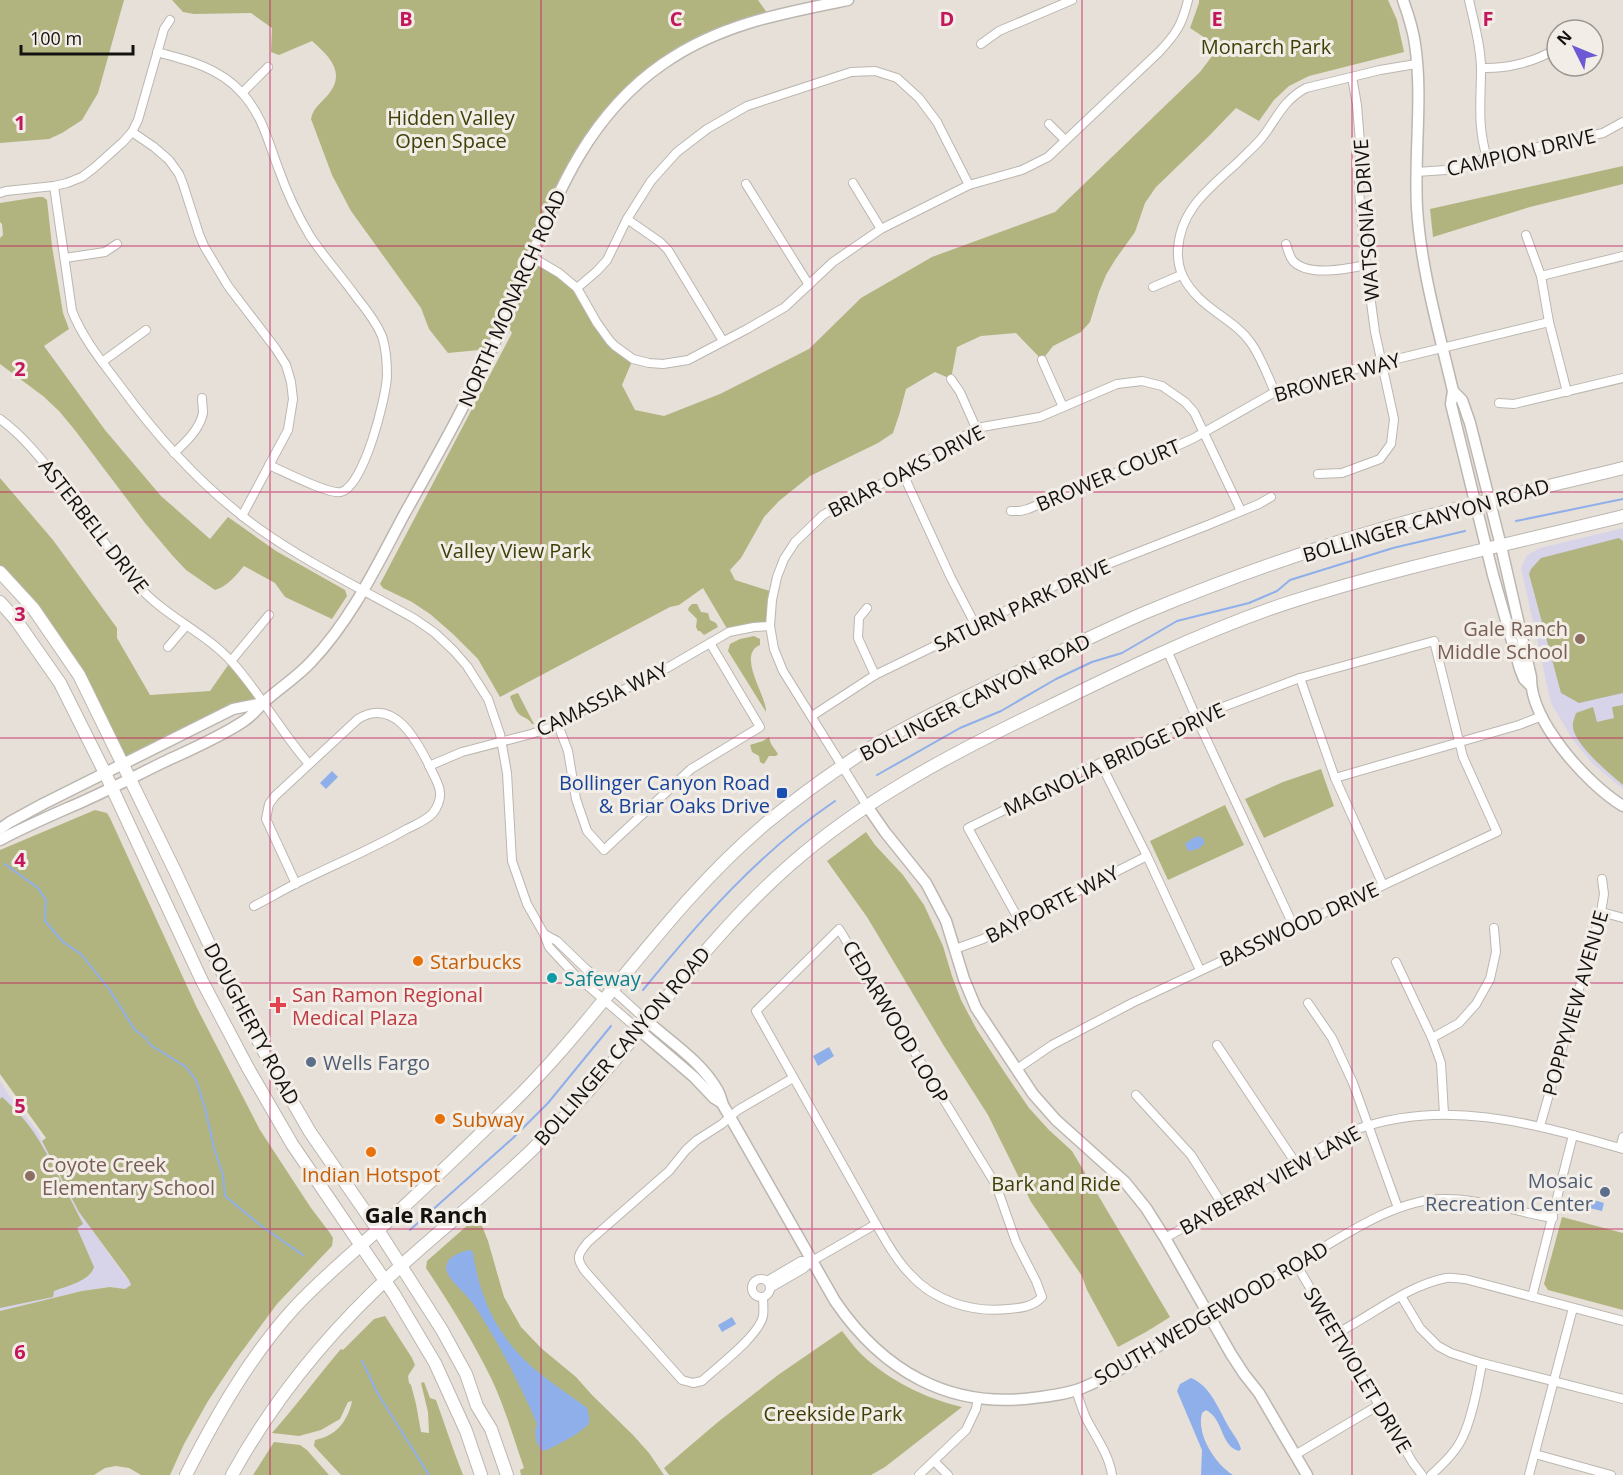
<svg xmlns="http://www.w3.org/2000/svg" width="1623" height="1475" font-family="'Open Sans',sans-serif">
	<rect width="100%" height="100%" fill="#e6e0d9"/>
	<g fill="#d7d4ea">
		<polygon points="1623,528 1623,789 1593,764 1573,740 1551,703 1521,568 1527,555 1540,548"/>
		<polygon points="0,1081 9,1095 38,1132 79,1212 125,1276 129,1280 131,1285 128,1288 125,1289 110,1287 82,1291 0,1311"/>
	</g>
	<g fill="#b1b47e">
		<polygon points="0,0 124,0 98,93 82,120 62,133 49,139 0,143"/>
		<path d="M172 0H758L770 17 683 51 603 119 532 257 577 288 597 323 633 359 622 385 635 410 664 416 720 394 809 349 861 298 932 257 1055 212 1200 72 1219 47 1190 28 1199 3V0H1388L1397 20 1404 52 1309 76 1289 86 1274 100 1259 121 1236 108 1208 137 1156 187 1145 203 1135 232 1115 260 1106 275 1099 292 1090 322 1081 332 1053 346 1042 360 1016 333 981 336 957 347 951 379 935 372 906 389 900 412 893 433 878 443 810 476 779 501 764 517 741 558 730 570 735 580 773 592 770 626 729 632 703 588 679 605 670 607 500 697 478 659 453 634 430 614 412 602 383 588 380 584 512 333 505 322 493 345 479 350 448 353 429 329 421 308 351 211 332 175 311 119C313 108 320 104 327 96 347 73 330 57 312 41L279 55 271 52 272 28 251 13 194 14 183 12Z"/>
		<polygon points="1623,166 1623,184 1530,207 1433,237 1430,209"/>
		<path d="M38 197H43L47 200 52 246 63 313 69 329 44 346 105 430 161 496 210 539 228 517 276 551 345 590 347 596 332 619 285 597 275 583 244 566C235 576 228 586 215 590L186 570 172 555 145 523 74 429 59 411 43 396 0 364V238L3 235 2 224 0 222V203Z"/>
		<polygon points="0,478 53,540 117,628 117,638 150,695 210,691 231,661 263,703 233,709 122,766 79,675 0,572"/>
		<polygon points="1619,538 1623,541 1623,693 1579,703 1561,693 1529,574 1531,569 1541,558"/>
		<polygon points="692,604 697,604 701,612 708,613 710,620 716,623 718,627 704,635 700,631 698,631 696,627 697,619 688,610 689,607"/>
		<path d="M754 636 760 639V645C736 655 767 696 766 712L728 651 730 644 740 639Z"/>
		<path d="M518 693 534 724H532C528 718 526 719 520 715 515 711 513 703 510 697L512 695Z"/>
		<path d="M1623 705V785C1610 774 1574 744 1573 727 1572 723 1575 717 1576 713L1593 707 1597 722 1614 718 1612 707Z"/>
		<polygon points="769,737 771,744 778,754 776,756 769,756 764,764 760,762 759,756 752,752 750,745 763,741"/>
		<polygon points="1321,769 1334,806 1264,838 1245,799 1283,782"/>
		<polygon points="1225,805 1244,845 1168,880 1150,841"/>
		<polygon points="95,810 107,813 110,818 197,1008 260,1130 311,1208 330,1233 333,1238 332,1246 277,1304 234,1362 208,1401 184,1444 170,1475 141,1475 129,1468 116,1466 105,1468 94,1475 0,1475 0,1311 82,1291 110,1287 125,1289 131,1285 129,1280 79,1212 42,1141 46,1138 0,1074 0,850"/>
		<polygon points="866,832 875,845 903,875 924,905 943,946 952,976 961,1000 977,1030 1005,1073 1029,1108 1049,1130 1072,1151 1170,1317 1146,1332 1118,1347 1087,1290 1082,1276 1031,1202 988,1115 944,1046 867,917 827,861"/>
		<path d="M2 1097C23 1116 33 1129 47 1154L45 1159 51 1161 83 1224 77 1228 94 1267C90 1281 67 1286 54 1291L53 1297 0 1308V1099Z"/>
		<path d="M478 1216 488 1241 504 1297 521 1327 541 1348 576 1377 592 1395 633 1435 649 1453 664 1475H521L520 1470 524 1468C514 1439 505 1408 492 1380 473 1341 450 1304 426 1268L427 1261Z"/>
		<polygon points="1562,1217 1623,1233 1623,1310 1548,1290 1544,1284"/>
		<path d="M385 1316 412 1358 415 1365 408 1376 409 1383 411 1385 416 1404 421 1432 429 1433 428 1412 421 1383 424 1382 430 1398 436 1400C445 1425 453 1450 463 1475H341L314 1446 315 1440C336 1436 348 1421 352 1401L348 1402 340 1419 321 1430 299 1436 272 1433C296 1406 317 1377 341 1349L343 1350 374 1319Z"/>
		<path d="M842 1331C848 1338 853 1346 860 1353 888 1380 924 1398 962 1407L885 1467 871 1475H669L664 1468 718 1422 778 1375Z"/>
		<polygon points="274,1442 300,1445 307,1450 329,1475 253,1475"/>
	</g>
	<g fill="#8fafea">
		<polygon points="332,771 338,777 326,789 320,783"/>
		<polygon points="1200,836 1204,840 1204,844 1198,849 1188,851 1185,844 1193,838"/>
		<polygon points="829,1047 834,1056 818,1066 813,1056"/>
		<polygon points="1587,1198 1604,1203 1602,1211 1585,1207"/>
		<path d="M471 1250 473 1253C480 1299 497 1335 531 1366 548 1381 569 1394 587 1408 588 1412 590 1418 589 1423 586 1430 552 1449 543 1451 536 1445 533 1433 537 1424 519 1382 499 1343 474 1305 467 1294 451 1283 447 1272 442 1259 460 1251 471 1250Z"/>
		<polygon points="732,1317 736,1324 722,1332 718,1325"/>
		<path d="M1191 1378C1212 1386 1220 1414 1232 1432 1236 1438 1239 1442 1241 1449L1239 1451C1220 1446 1224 1419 1206 1410L1202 1413C1196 1434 1215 1464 1233 1475H1201L1202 1450 1177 1391 1180 1384Z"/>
	</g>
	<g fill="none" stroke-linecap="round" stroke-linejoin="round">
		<g stroke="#8fafea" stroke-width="2">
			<polyline points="1516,521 1623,499"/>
			<polyline points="877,775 960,728 1001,711 1056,679 1092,662 1122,653 1177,621 1249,603 1277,591 1290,580 1393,548 1465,531"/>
			<polyline points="5,864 38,888 46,900 45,921 63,942 81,954 109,989 135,1030 147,1039 149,1044 186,1067 196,1080 205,1108 214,1148 223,1175 225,1196 264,1228 303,1255"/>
			<path d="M643 990C700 920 760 852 835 801"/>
			<polyline points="410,1230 513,1138 548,1103 611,1026"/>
			<polyline points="362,1361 378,1394 429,1475"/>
		</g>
		<g stroke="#bcb6b0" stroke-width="10">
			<g id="minor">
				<path d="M1469 0C1474 23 1481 46 1481 69 1481 102 1477 125 1487 158"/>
				<polyline points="981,44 999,31 1072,0"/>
				<path d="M157 52C188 60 220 68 242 93 263 116 268 142 279 170 287 193 298 216 310 236 324 257 342 277 357 298 366 309 376 322 382 336 386 348 387 363 387 376 386 398 364 486 341 492 329 495 283 471 269 465"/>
				<path d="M1481 68C1506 69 1536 62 1557 48"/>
				<polyline points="242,93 268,67"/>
				<polyline points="1049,124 1065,140"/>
				<polyline points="132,132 154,147 169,160 179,174 183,184 199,234 204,246 228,286 276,349 286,365 291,382 293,399 288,430 242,516"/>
				<polyline points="1416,172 1446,170 1487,158 1603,133 1623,122"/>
				<polyline points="853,183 881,229"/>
				<polyline points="746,184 809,285"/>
				<path d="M54 186 72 311C83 339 103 363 121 387 161 442 206 491 261 530 309 564 364 590 415 619L435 633 454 651 467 666 488 699 500 734 507 773 512 861 527 904 544 934 549 947 574 974 639 1030"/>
				<polyline points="0,193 6,191 54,186 67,183 82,177 94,168 123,142 132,132 138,120 164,29 170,20"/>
				<polyline points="627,219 660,242 668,250 723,341"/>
				<polyline points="1526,235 1541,276 1549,322 1567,392"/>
				<path d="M1286 244C1288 250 1289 256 1293 261 1308 277 1347 269 1366 265"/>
				<path d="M532 257 559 273 577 288 597 323 610 341 615 346 633 359 649 363 663 364 688 360 747 329 785 307 833 262 881 229 969 185 1022 170 1048 157 1159 52C1176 34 1182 25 1188 0"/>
				<polyline points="65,258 105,252 117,244"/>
				<polyline points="1541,276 1623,256"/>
				<polyline points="1153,287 1181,275"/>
				<polyline points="577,288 597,271 607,260 627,219 651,181 677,152 707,129 747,106 851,72 875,71 897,78 919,98 937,122 969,185"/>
				<polyline points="1042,360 1063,407"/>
				<polyline points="102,362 146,330"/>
				<polyline points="951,379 960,392 976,428"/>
				<path d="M1275 392C1268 377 1261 357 1251 343 1238 324 1215 314 1199 298 1185 284 1177 270 1178 250 1180 209 1210 188 1238 162 1246 154 1254 147 1261 139 1277 119 1282 101 1306 88L1380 70 1416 64"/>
				<polyline points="1499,403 1514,404 1623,378"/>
				<path d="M0 419C26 438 45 464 65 489 89 521 111 553 137 584 163 616 204 631 232 662 260 693 281 732 309 764"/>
				<path d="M174 453C185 443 200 429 203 413 203 408 202 402 202 398"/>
				<polyline points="903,474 951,578 976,626"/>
				<polyline points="1318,474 1342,473 1380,459 1391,444 1394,419 1375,332 1366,265 1359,191 1360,142 1357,105 1352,77"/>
				<polyline points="1011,511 1020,511 1028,509 1140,463 1194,438 1275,392 1339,373 1549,322"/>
				<polyline points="867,608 859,618 858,638 875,675"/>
				<polyline points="168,647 186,626"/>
				<polyline points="1167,650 1196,717 1294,927"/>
				<polyline points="231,661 269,615"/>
				<polyline points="1300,678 1335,778 1383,885"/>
				<polyline points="812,716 875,675 976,626 1062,582 1208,525 1259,504 1271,497"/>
				<polyline points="558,725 568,751 576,799 587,831 604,850 691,769 760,727 710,643"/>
				<polyline points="1101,764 1147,856 1200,970"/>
				<polyline points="429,766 462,752 531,734 558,725 593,705 667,668 729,632 754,627 770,626"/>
				<polyline points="1335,778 1519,725 1542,716"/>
				<polyline points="867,806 783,671 774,649 770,626 772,600 777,577 784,559 795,542 823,515 849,500 937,456 976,428 1040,417 1117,384 1142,381 1162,386 1185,402 1194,412 1241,511"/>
				<path d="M254 906C268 899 281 891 295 884 331 866 370 850 405 830 414 825 426 821 433 813 437 808 441 799 440 792 439 783 433 775 430 767 416 739 394 697 358 719L275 796 269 804 266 819 296 884"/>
				<polyline points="1601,912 1623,918"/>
				<path d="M839 929 996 1185 1016 1242 1036 1281 1042 1297C1033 1307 1020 1308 1008 1309 972 1313 934 1301 910 1274 896 1260 886 1241 876 1224L756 1011Z"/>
				<polyline points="544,934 557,941 586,969 613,990 647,1021"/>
				<polyline points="955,949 983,939 1147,856"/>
				<polyline points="1396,962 1432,1038 1441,1063 1444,1114"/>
				<polyline points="1308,1003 1332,1038 1353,1083 1398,1208"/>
				<polyline points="1432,1038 1459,1023 1476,1004 1490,979 1496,952 1494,928"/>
				<polyline points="1217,1045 1295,1162"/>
				<polyline points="1017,1069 1052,1045 1132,1003 1497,832 1463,757 1434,641 1300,678 1183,722 968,828 1019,920"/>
				<polyline points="1136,1095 1191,1155 1222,1204"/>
				<polyline points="1540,1126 1601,912 1604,894 1602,879"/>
				<polyline points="1620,1148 1623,1137"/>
				<path d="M1165 1238C1213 1212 1259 1182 1307 1156 1323 1147 1339 1136 1355 1130 1445 1097 1535 1124 1623 1149"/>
				<polyline points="1296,1264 1413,1463 1422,1475"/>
				<circle cx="761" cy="1288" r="9"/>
				<polyline points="767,1281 801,1261 812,1261"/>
				<polyline points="770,1288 803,1269 812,1261 876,1224"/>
				<polyline points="1401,1296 1420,1328 1438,1346 1451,1353 1482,1363 1623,1399"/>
				<path d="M763 1297C763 1303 764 1311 763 1316 759 1336 717 1367 702 1381L693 1383 682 1380 585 1271C575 1258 578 1254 588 1242L669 1171 686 1150 697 1140 722 1124 738 1110 793 1078"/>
				<polyline points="1532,1297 1573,1135"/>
				<path d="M1210 1315C1238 1297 1268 1281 1296 1264 1339 1239 1395 1198 1445 1199 1482 1199 1516 1212 1553 1218"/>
				<path d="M1337 1333C1373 1315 1406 1286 1446 1278 1452 1277 1459 1279 1465 1279L1623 1321"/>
				<path d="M1076 1390C1079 1399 1082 1409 1086 1418 1095 1436 1109 1454 1112 1475"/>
				<polyline points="1535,1454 1611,1475"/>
				<polyline points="1295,1455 1379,1405"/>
				<polyline points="934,1461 948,1475"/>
				<polyline points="919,1475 966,1430 976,1409 978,1398"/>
				<path d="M1431 1475C1441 1466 1452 1456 1459 1444 1471 1425 1478 1386 1482 1363"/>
				<polyline points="1529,1475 1573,1308"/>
			</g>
		</g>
		<g stroke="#bcb6b0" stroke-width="13">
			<g id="tertiary">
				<path d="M1403 0C1408 14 1413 29 1415 44 1423 98 1414 153 1417 208 1421 270 1439 331 1453 391L1451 404 1493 575 1520 669 1524 679 1531 686"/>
				<path d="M1453 391 1462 400 1470 423 1501 546 1531 677C1530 721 1587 784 1623 806"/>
				<polyline points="867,806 885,832 926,883 946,921 964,979 976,1008 1033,1094 1056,1120 1125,1182 1146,1208 1165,1238 1231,1354 1244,1374 1259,1393 1307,1475"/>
				<polyline points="0,829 10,822 43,804 233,709 263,703"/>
				<path d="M0 840C28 825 57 813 86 800 113 788 139 774 166 761 192 749 220 737 244 721 252 716 257 709 263 703 278 689 296 678 311 662 352 619 377 565 405 513 440 451 475 388 504 322 547 226 572 126 664 63 720 24 783 13 848 0"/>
				<path d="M647 1021C672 1043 702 1062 718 1091 721 1096 721 1100 723 1105 725 1109 728 1113 730 1117L835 1301C882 1370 948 1409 1033 1398 1050 1396 1067 1394 1082 1388 1128 1369 1167 1338 1210 1315"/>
				<polyline points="639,1030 694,1077 714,1098 722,1103"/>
			</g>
		</g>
		<g stroke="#bcb6b0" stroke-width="14">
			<g id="secondary">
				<polyline points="0,572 33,608 79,675 175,871 223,974 269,1061 310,1132 378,1230 442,1330 466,1374 477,1406 491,1429 507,1475"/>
				<polyline points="0,602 16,620 60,683 105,773 202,981 248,1068 292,1144 394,1294 435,1363 466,1431 481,1475"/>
				<path d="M186 1475C216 1416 250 1356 295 1307 324 1276 357 1249 388 1221 429 1184 468 1146 507 1108 599 1019 666 908 764 825 799 796 836 769 875 745 919 719 966 697 1012 675 1056 654 1100 632 1144 613 1209 586 1274 562 1341 541 1434 512 1529 491 1623 468"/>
				<path d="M232 1475C276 1395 334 1326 402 1265 447 1224 496 1186 539 1143 629 1055 696 947 791 864 864 800 949 755 1036 713 1117 673 1199 633 1284 604 1395 568 1510 544 1623 516"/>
			</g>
		</g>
		<use href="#minor" stroke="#fff" stroke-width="8"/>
		<use href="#tertiary" stroke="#fff" stroke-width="10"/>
		<use href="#secondary" stroke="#fff" stroke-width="12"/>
	</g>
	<path fill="none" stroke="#c2185b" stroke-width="1.5" stroke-opacity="0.55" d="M270 0V1475M541 0V1475M812 0V1475M1082 0V1475M1352 0V1475M0 246H1623M0 492H1623M0 738H1623M0 983H1623M0 1229H1623"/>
	<g fill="#8d6e63" stroke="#f3ede7" stroke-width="2">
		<circle cx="1580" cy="639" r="6"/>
		<circle cx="30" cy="1176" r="6"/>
	</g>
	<rect fill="#1a4fb4" stroke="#f3ede7" stroke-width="2" x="776" y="787" width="12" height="12" rx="3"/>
	<g fill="#e8710a" stroke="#f3ede7" stroke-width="2">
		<circle cx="418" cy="961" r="6"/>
		<circle cx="440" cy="1119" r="6"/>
		<circle cx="371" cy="1152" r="6"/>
	</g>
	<circle fill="#0f9aa8" stroke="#f3ede7" stroke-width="2" cx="552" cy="978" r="6"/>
	<path fill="#e0444e" stroke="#f3ede7" stroke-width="2" d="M275 996h6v6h6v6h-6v6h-6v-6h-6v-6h6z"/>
	<g fill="#5c6f8a" stroke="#f3ede7" stroke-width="2">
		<circle cx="311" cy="1062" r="6"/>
		<circle cx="1605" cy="1192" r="6"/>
	</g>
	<g text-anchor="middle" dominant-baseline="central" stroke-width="6" stroke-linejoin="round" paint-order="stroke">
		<g font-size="20" fill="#3f4008" stroke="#f3ede7">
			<text x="1266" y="46">Monarch Park</text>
			<text x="451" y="117">Hidden Valley<tspan x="451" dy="23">Open Space</tspan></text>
			<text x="516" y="550">Valley View Park</text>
			<text x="1056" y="1183">Bark and Ride</text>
			<text x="833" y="1413">Creekside Park</text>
		</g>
		<g font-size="20" fill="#141210" stroke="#f3ede7">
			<text transform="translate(1521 152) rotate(-13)">CAMPION DRIVE</text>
			<text transform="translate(1366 220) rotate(-94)">WATSONIA DRIVE</text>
			<text transform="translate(512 298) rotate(-66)">NORTH MONARCH ROAD</text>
			<text transform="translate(1337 377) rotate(-16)">BROWER WAY</text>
			<text transform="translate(906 471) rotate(-28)">BRIAR OAKS DRIVE</text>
			<text transform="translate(1108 475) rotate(-23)">BROWER COURT</text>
			<text transform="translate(1426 520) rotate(-16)">BOLLINGER CANYON ROAD</text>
			<text transform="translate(94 526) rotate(52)">ASTERBELL DRIVE</text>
			<text transform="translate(1022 605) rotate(-25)">SATURN PARK DRIVE</text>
			<text transform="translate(975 697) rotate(-27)">BOLLINGER CANYON ROAD</text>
			<text transform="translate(602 699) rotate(-26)">CAMASSIA WAY</text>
			<text transform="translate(1114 759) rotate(-25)">MAGNOLIA BRIDGE DRIVE</text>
			<text transform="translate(1052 904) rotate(-27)">BAYPORTE WAY</text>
			<text transform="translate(1299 924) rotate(-25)">BASSWOOD DRIVE</text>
			<text transform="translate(1575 1003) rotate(-74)">POPPYVIEW AVENUE</text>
			<text transform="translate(896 1022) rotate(59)">CEDARWOOD LOOP</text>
			<text transform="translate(252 1024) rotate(62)">DOUGHERTY ROAD</text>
			<text transform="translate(622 1046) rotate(-49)">BOLLINGER CANYON ROAD</text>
			<text transform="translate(1270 1180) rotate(-29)">BAYBERRY VIEW LANE</text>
			<text transform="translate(1211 1313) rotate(-30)">SOUTH WEDGEWOOD ROAD</text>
			<text transform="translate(1358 1370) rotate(59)">SWEETVIOLET DRIVE</text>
		</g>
		<g font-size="20" fill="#785e54" stroke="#f3ede7" text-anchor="end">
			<text x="1568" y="628">Gale Ranch<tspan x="1568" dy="23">Middle School</tspan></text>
			<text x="42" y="1164" text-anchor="start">Coyote Creek<tspan x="42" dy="23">Elementary School</tspan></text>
		</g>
		<g font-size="20" fill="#164399" stroke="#f3ede7" text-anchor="end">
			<text x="770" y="782">Bollinger Canyon Road<tspan x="770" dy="23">&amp; Briar Oaks Drive</tspan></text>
		</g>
		<g font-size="20" fill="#c56008" stroke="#f3ede7" text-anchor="start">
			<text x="430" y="961">Starbucks</text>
			<text x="452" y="1119">Subway</text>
			<text x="371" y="1174" text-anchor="middle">Indian Hotspot</text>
		</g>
		<g font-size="20" fill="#0d838f" stroke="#f3ede7" text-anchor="start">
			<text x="564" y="978">Safeway</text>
		</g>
		<g font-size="20" fill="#be3a42" stroke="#f3ede7" text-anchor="start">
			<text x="292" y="994">San Ramon Regional<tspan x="292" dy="23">Medical Plaza</tspan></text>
		</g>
		<g font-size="20" fill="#4e5e75" stroke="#f3ede7" text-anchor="start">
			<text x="323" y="1062">Wells Fargo</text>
			<text x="1593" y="1180" text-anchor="end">Mosaic<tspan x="1593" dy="23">Recreation Center</tspan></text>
		</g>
		<g font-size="22" font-weight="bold" fill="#141210" stroke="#f3ede7">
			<text x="426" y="1214">Gale Ranch</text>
		</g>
	</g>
	<g font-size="20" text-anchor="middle" font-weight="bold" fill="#c2185b" stroke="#f3ede7" stroke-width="6" stroke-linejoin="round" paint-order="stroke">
		<text x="406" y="26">B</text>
		<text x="676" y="26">C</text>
		<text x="947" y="26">D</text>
		<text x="1217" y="26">E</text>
		<text x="1488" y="26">F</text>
		<text x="20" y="130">1</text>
		<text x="20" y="376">2</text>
		<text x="20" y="621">3</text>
		<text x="20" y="867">4</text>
		<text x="20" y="1113">5</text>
		<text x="20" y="1359">6</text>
	</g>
	<g transform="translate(1575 48) rotate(313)"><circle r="28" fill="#f3ede7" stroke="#9a9591" stroke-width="1.5"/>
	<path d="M0-4.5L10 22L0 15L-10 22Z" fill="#6c59d3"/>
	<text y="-9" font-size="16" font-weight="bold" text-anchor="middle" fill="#141210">N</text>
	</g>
	<path d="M21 45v9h112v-9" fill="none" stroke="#141210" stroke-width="3"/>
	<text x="30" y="45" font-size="18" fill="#141210" stroke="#f3ede7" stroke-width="4.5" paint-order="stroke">100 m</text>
</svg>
